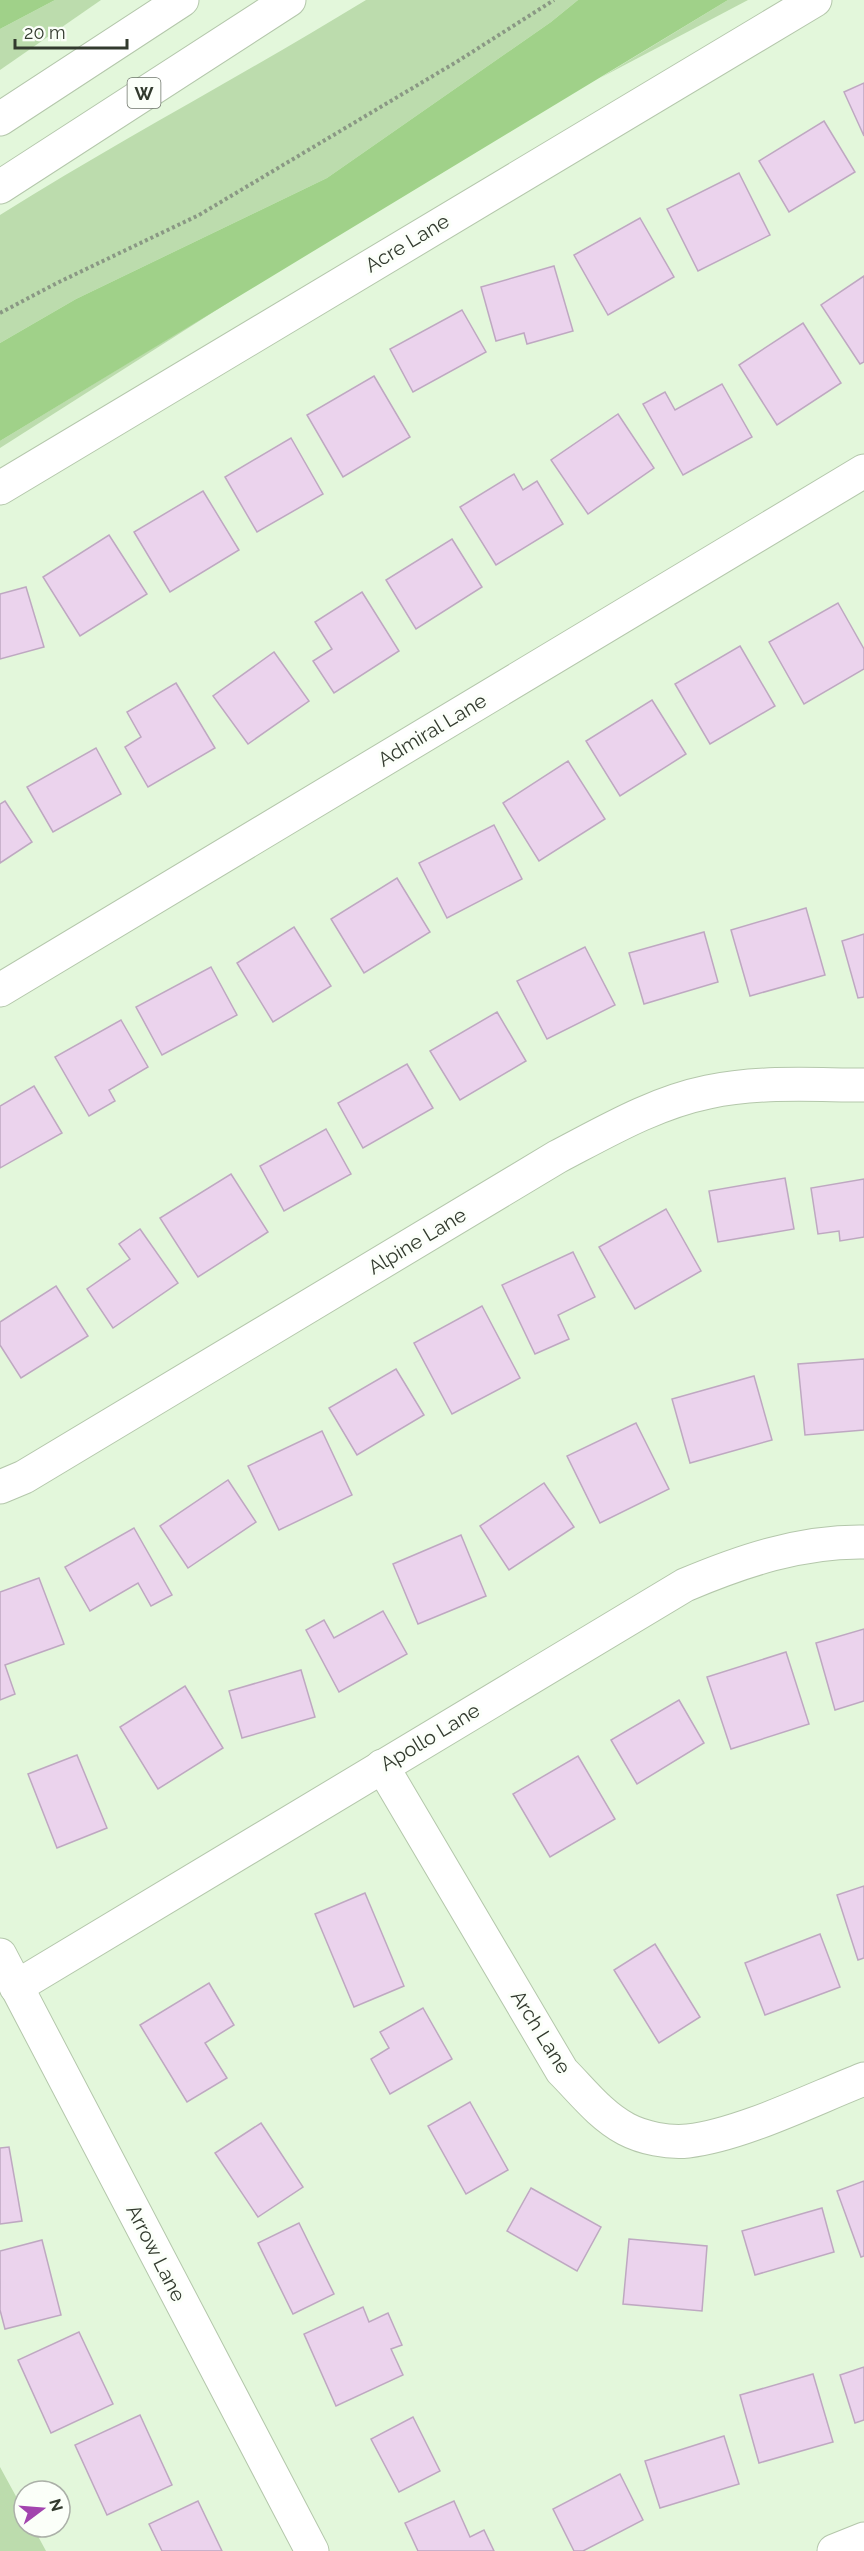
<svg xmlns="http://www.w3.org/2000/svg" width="864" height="2551" font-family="Raleway,sans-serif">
	<rect width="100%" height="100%" fill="#e3f7db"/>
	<g fill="#bcdcad">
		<polygon points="55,0 101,0 0,70 0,29"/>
		<path d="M366 0H578L551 22 327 178 76 299 0 343V215C120 140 245 74 366 0Z"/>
		<polygon points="728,0 748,0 600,78"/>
		<polygon points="240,295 0,448 0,441"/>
		<polygon points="0,2467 24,2511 24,2527 33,2527 46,2551 0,2551"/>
	</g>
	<g fill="#a0d189">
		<polygon points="0,0 55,0 0,29"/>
		<polygon points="578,0 728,0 0,441 0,343 76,299 327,178 551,22"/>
	</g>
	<g fill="#ebd3ed" stroke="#bea8c1" stroke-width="1.5">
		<polygon points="864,83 864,136 844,92"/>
		<polygon points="824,121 855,172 789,212 759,161"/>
		<polygon points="739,173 770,235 698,271 667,209"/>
		<polygon points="640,218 674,277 608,315 574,255"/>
		<polygon points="554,266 573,331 527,344 524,333 496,341 481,287"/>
		<polygon points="864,276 864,362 860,364 821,305"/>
		<polygon points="462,310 486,352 413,392 390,349"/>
		<polygon points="803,323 841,383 777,425 739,365"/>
		<polygon points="374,376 410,437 343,477 307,415"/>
		<polygon points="722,384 752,437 683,475 643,404 665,392 675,410"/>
		<polygon points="618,414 654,468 588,514 551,460"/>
		<polygon points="291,438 323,494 257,532 225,477"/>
		<polygon points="514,474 523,490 537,481 563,524 496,565 460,507"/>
		<polygon points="203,491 239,550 170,592 134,532"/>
		<polygon points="109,535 147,594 80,636 43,577"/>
		<polygon points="452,539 482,587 416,629 386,580"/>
		<polygon points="26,587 44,647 0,659 0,594"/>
		<polygon points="362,592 399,651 334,693 313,661 332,649 315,622"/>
		<polygon points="838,603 864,649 864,669 804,704 769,642"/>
		<polygon points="740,646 775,706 710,744 675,684"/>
		<polygon points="274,652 309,701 248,744 213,696"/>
		<polygon points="176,683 215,748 148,787 125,747 141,737 127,712"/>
		<polygon points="652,700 686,754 620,796 586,741"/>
		<polygon points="96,748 121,794 53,832 27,787"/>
		<polygon points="568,761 605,819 539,861 503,803"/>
		<polygon points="5,801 32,842 0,863 0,804"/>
		<polygon points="494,825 522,879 447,918 419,863"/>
		<polygon points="397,878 430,932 364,973 331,919"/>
		<polygon points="806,908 825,975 750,996 731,930"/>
		<polygon points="294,927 331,986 273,1022 237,963"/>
		<polygon points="704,932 718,982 644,1004 629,953"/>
		<polygon points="864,934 864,997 858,998 842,941"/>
		<polygon points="585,947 615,1005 547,1039 517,981"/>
		<polygon points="211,967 237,1015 162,1055 136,1007"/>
		<polygon points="497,1012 526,1061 460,1100 430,1051"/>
		<polygon points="121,1020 148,1067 109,1090 115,1101 89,1116 55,1057"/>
		<polygon points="407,1064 433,1108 363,1148 338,1103"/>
		<polygon points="34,1086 62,1133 0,1168 0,1106"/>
		<polygon points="326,1129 351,1174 284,1211 260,1166"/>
		<polygon points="231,1174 268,1232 198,1277 160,1218"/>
		<polygon points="785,1178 794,1229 718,1242 709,1191"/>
		<polygon points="864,1179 864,1237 840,1241 839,1231 818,1234 811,1188"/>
		<polygon points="666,1209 701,1271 635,1309 599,1247"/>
		<polygon points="140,1229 178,1283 113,1328 87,1289 130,1259 119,1244"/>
		<polygon points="573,1252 595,1297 558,1315 569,1339 535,1354 502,1285"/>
		<polygon points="56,1286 88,1336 21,1378 0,1345 0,1322"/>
		<polygon points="482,1306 520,1378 452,1414 414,1343"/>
		<polygon points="864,1359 864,1430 805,1435 798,1364"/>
		<polygon points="396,1369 424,1415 357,1455 329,1408"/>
		<polygon points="754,1376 772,1440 690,1463 672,1399"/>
		<polygon points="636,1423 669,1489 600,1523 567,1456"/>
		<polygon points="322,1431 352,1495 279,1530 248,1466"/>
		<polygon points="228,1480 256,1522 188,1568 160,1526"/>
		<polygon points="544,1483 574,1527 509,1570 480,1526"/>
		<polygon points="134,1528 172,1595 151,1606 138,1583 90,1611 65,1567"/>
		<polygon points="461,1535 486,1596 418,1624 393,1564"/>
		<polygon points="39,1578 64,1644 5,1665 15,1694 0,1700 0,1592"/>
		<polygon points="383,1611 407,1654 339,1692 306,1630 324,1620 334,1638"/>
		<polygon points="864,1629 864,1701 835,1710 816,1643"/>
		<polygon points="786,1652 809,1724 731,1749 707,1677"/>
		<polygon points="301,1670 315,1717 242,1738 229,1691"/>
		<polygon points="185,1686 223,1748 158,1789 120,1727"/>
		<polygon points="679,1700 704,1743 637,1784 611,1740"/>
		<polygon points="77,1755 107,1828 57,1848 28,1774"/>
		<polygon points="578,1756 615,1819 550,1857 513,1794"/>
		<polygon points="864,1886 864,1958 858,1960 837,1895"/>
		<polygon points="365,1893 404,1986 354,2007 315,1914"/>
		<polygon points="820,1934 840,1987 765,2015 745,1963"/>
		<polygon points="655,1944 700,2017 659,2043 614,1970"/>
		<polygon points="209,1983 234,2025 205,2043 227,2078 187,2102 140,2025"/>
		<polygon points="423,2008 452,2059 390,2094 371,2059 389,2048 380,2032"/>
		<polygon points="470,2102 508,2170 466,2194 428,2126"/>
		<polygon points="261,2123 303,2187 258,2217 215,2153"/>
		<polygon points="9,2147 22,2221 0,2224 0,2148"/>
		<polygon points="864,2181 864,2256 861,2257 837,2191"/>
		<polygon points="531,2188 601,2227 577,2271 507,2231"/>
		<polygon points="822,2208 834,2252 755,2275 742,2231"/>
		<polygon points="299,2223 334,2294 293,2314 258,2243"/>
		<polygon points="629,2239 707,2246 702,2311 623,2304"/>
		<polygon points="42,2240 61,2315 5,2329 0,2310 0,2251"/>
		<polygon points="363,2307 369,2322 388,2313 402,2345 391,2349 403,2375 336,2406 304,2334"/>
		<polygon points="79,2332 113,2404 51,2433 18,2360"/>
		<polygon points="864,2367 864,2420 855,2423 840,2375"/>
		<polygon points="813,2374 833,2442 759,2463 740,2395"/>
		<polygon points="140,2415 172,2485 107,2515 75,2445"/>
		<polygon points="413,2417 440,2471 399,2492 371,2439"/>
		<polygon points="724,2436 739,2484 660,2508 645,2461"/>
		<polygon points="620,2474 643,2520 583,2551 574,2551 553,2509"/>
		<polygon points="198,2501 222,2551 162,2551 149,2524"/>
		<polygon points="454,2501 470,2537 484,2530 494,2551 418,2551 405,2523"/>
	</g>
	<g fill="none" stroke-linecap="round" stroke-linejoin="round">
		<g stroke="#b4c7ab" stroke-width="35">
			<g id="street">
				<polyline points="0,488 815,0"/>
				<polyline points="0,990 864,471"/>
				<path d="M0 1487 24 1477 557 1157C605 1132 654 1103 708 1092 759 1081 813 1085 864 1085"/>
				<path d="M382 1766 562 2071C582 2091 600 2115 626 2129 643 2138 668 2143 688 2141 741 2135 813 2099 864 2079"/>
				<polyline points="0,1955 312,2551"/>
				<path d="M16 1987 685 1585C742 1561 801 1541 864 1542"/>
				<polyline points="834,2551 864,2539"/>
			</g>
		</g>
		<g stroke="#b4c7ab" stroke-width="35">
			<g id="highway">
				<polyline points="0,119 182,0"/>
				<polyline points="0,187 289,0"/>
			</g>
		</g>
		<polyline stroke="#8a9884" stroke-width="4" stroke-dasharray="3 3" stroke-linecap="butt" points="0,313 57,283 199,215 458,61 554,0"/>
		<use href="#street" stroke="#fff" stroke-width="33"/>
		<use href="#highway" stroke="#fff" stroke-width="33"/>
	</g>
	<g text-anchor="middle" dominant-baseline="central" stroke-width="6" stroke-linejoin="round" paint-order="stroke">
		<rect fill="#fbfff9" stroke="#6e756b" stroke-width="1.5" x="127.5" y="78" width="33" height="30" rx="4.5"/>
		<g font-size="18" font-weight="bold" fill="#323a2e">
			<text x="144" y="93">W</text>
		</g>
		<g font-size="20" fill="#323a2e" stroke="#fbfff9">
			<text transform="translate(407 243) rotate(-31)">Acre Lane</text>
			<text transform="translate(432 730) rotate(-31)">Admiral Lane</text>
			<text transform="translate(417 1241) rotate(-31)">Alpine Lane</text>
			<text transform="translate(430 1737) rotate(-31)">Apollo Lane</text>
			<text transform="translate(541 2032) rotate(58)">Arch Lane</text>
			<text transform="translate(156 2253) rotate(63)">Arrow Lane</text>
		</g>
	</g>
	<g transform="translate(42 2509) rotate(74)"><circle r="28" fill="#fbfff9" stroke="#abb0a8" stroke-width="1.5"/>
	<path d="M0-4.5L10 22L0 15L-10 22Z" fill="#a244ae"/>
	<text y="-9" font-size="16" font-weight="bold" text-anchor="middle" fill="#323a2e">N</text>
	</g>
	<path d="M15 39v9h112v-9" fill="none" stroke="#323a2e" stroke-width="3"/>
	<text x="24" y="39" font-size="18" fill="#323a2e" stroke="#fbfff9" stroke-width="4.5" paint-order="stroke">20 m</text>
</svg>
